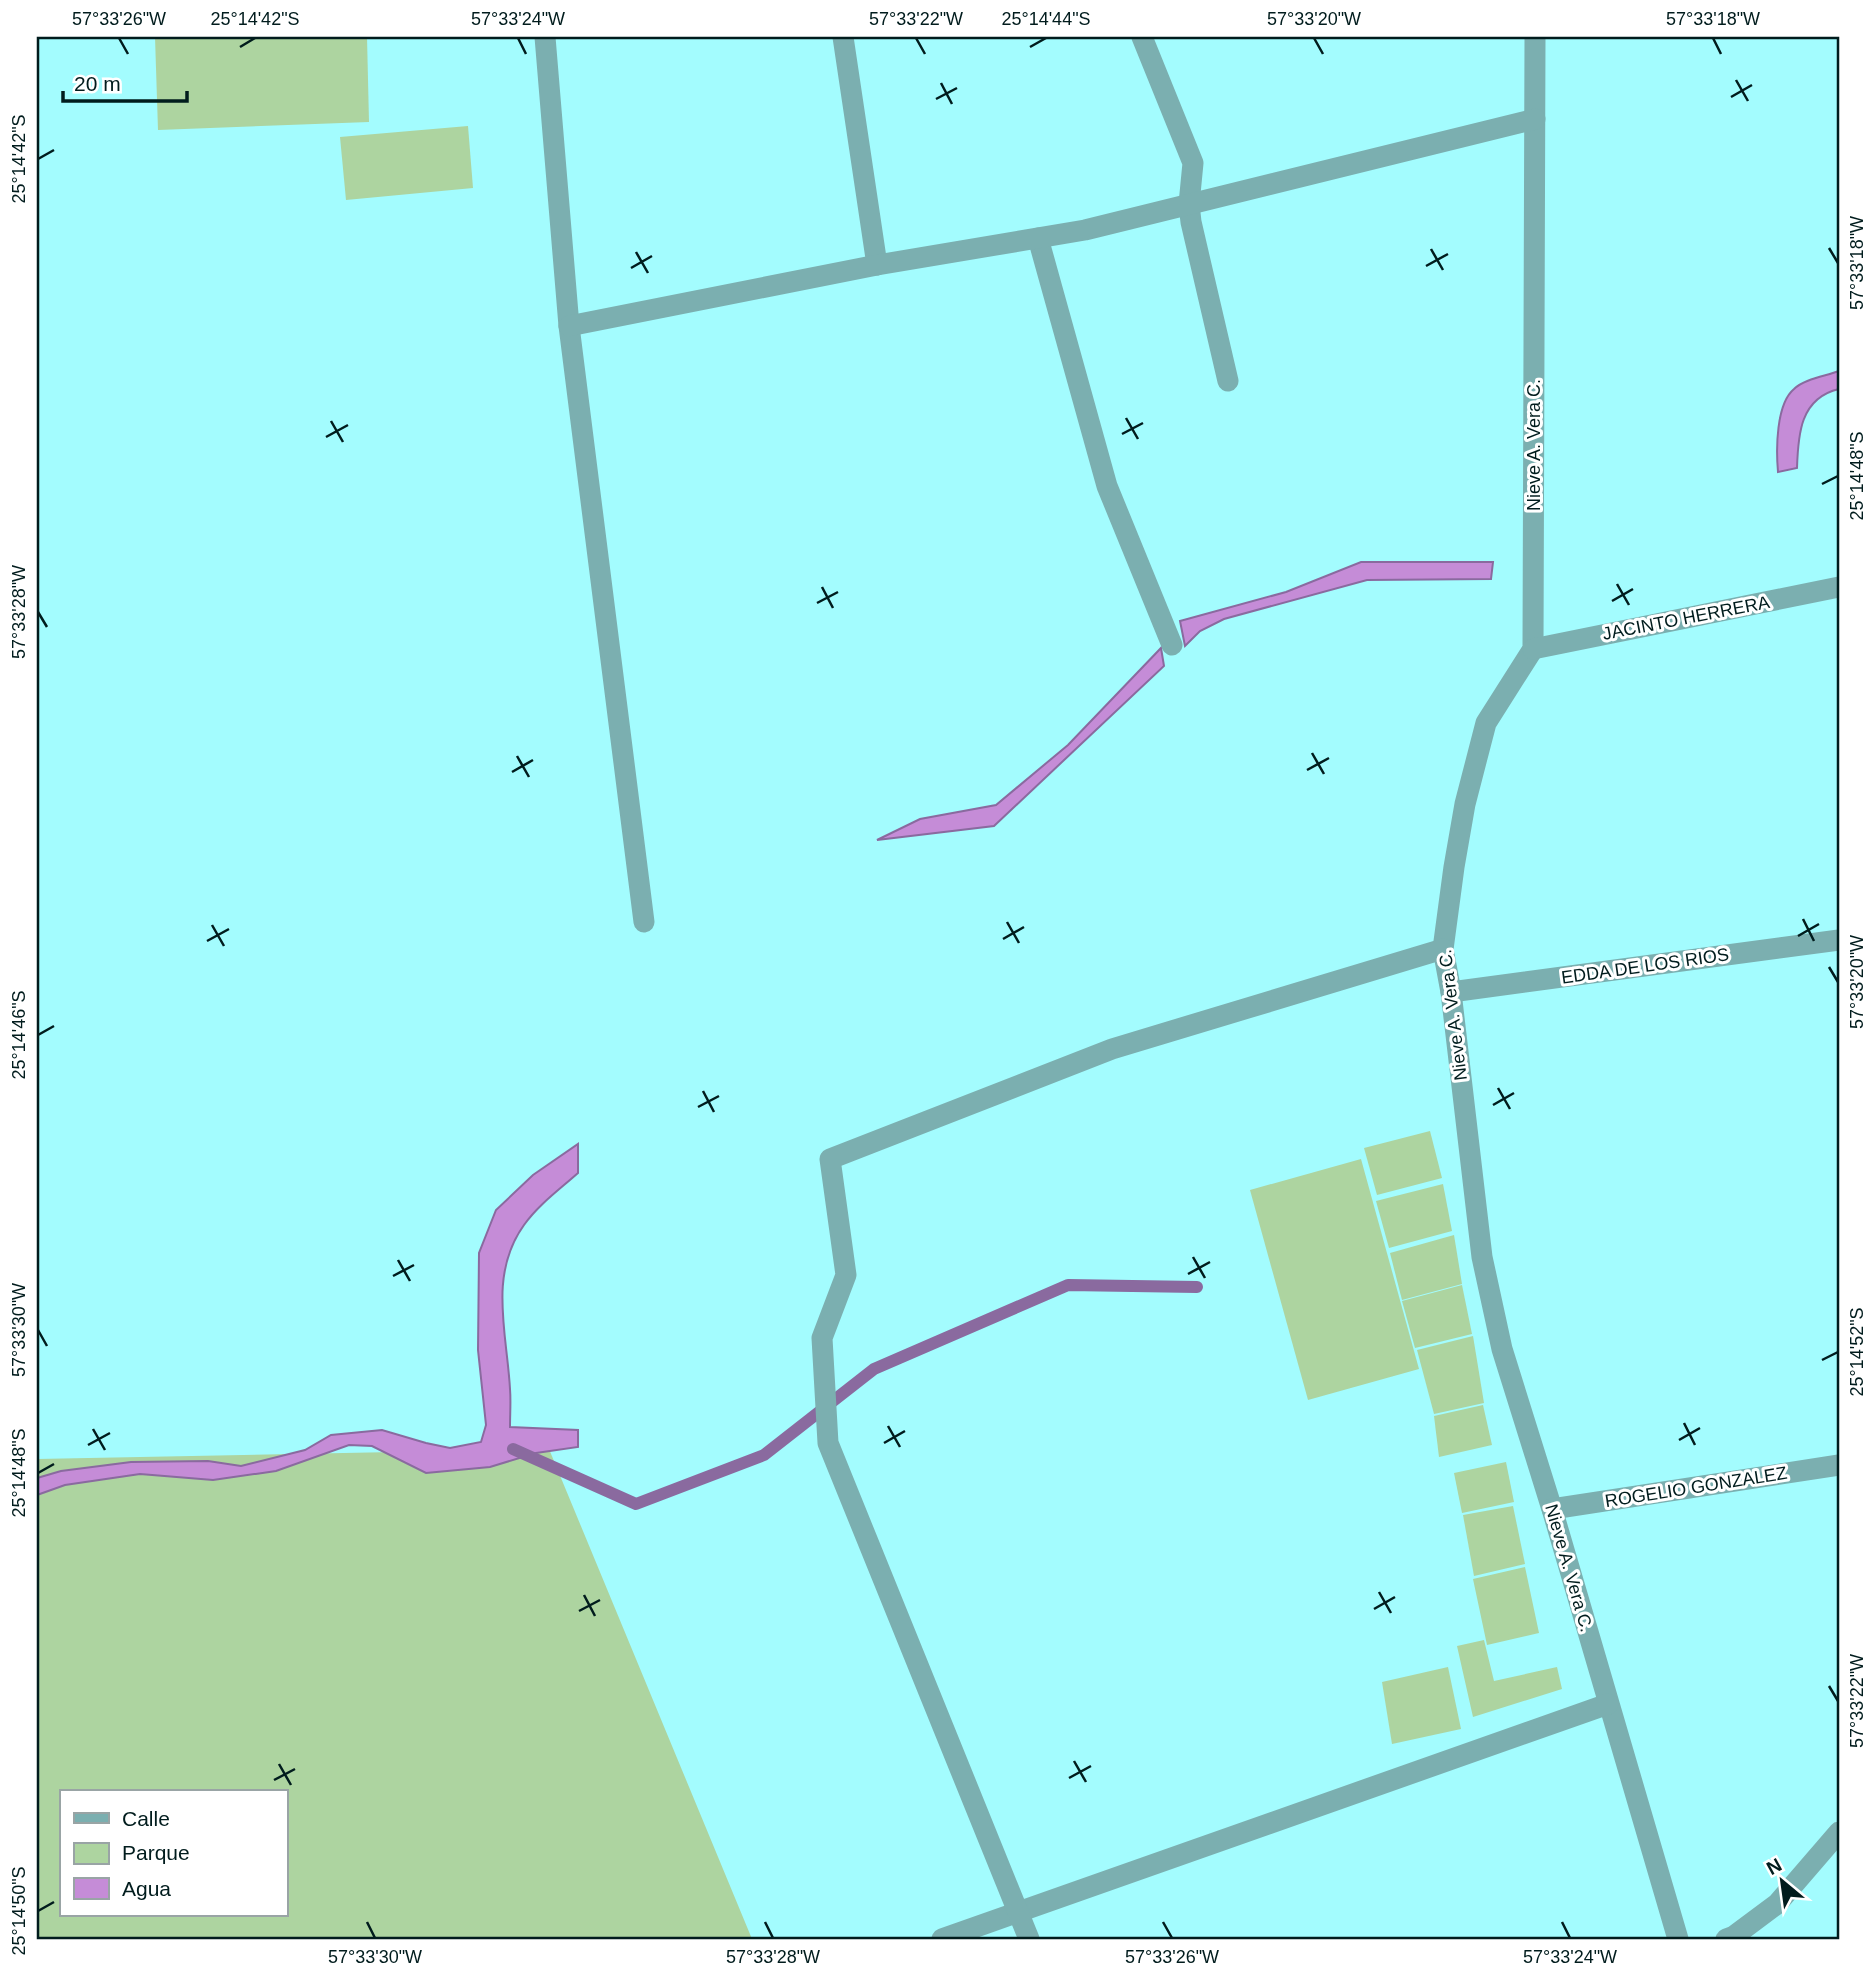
<svg xmlns="http://www.w3.org/2000/svg" width="1876" height="1976" font-family="Arial,sans-serif">
	<rect width="100%" height="100%" fill="#a3fcfe"/>
	<g fill="#add4a0" fill-rule="evenodd">
		<polygon points="155,37 367,37 369,122 158,130"/>
		<polygon points="468,126 473,188 346,200 340,137"/>
		<polygon points="1430,1131 1442,1178 1377,1195 1364,1148"/>
		<polygon points="1361,1159 1419,1369 1308,1400 1250,1190"/>
		<polygon points="1443,1184 1452,1231 1389,1248 1376,1201"/>
		<polygon points="1454,1235 1462,1284 1402,1300 1390,1253"/>
		<polygon points="1462,1285 1472,1334 1415,1348 1402,1301"/>
		<polygon points="1473,1336 1484,1403 1434,1414 1417,1350"/>
		<polygon points="1483,1405 1492,1445 1439,1457 1434,1416"/>
		<path d="M549 1449 752 1939H37V1459ZM61 1792H285V1915H61Z"/>
		<polygon points="1506,1462 1514,1502 1462,1513 1454,1473"/>
		<polygon points="1513,1506 1525,1564 1474,1576 1463,1515"/>
		<polygon points="1525,1567 1539,1633 1487,1645 1473,1579"/>
		<polygon points="1484,1640 1494,1681 1557,1667 1562,1689 1473,1717 1457,1646"/>
		<polygon points="1448,1667 1461,1729 1392,1744 1382,1682"/>
	</g>
	<g fill="#c58cd7" stroke="#8a6a9f" stroke-width="2">
		<path d="M1839 371V389C1800 398 1798 435 1797 468L1778 472C1776 449 1776 404 1794 389 1804 379 1826 376 1839 371Z"/>
		<polygon points="1361,562 1493,562 1491,579 1367,580 1224,619 1200,631 1185,646 1180,621 1286,592"/>
		<polygon points="1161,648 1164,666 994,826 877,840 920,819 996,805 1068,745"/>
		<path d="M578 1144V1173C560 1189 538 1205 524 1225 488 1275 507 1333 510 1389 511 1401 510 1414 510 1427L578 1430V1447L536 1453 490 1467 426 1473 372 1446 349 1445 276 1471 213 1480 140 1474 65 1485 37 1495V1478L61 1471 131 1462 208 1461 241 1466 305 1450 331 1435 382 1430 426 1443 450 1448 481 1442 486 1425 478 1350 479 1253 496 1210 533 1175Z"/>
	</g>
	<g fill="none" stroke-linecap="round" stroke-linejoin="round">
		<polyline stroke="#8a6a9f" stroke-width="12" points="513,1449 636,1504 764,1455 874,1369 1068,1285 1197,1287"/>
		<g stroke="#7bafb0" stroke-width="21">
			<polyline points="843,37 877,265"/>
			<polyline points="1142,37 1193,163 1189,204 1191,222 1228,381"/>
			<polyline points="1038,238 1107,486 1172,645"/>
		</g>
		<g stroke="#7bafb0" stroke-width="21">
			<polyline points="545,37 569,326 644,922"/>
			<polyline points="1535,37 1533,649 1486,723 1465,804 1454,867 1443,949 1451,992 1482,1257 1502,1349 1552,1509 1678,1939"/>
			<polyline points="569,326 877,265 1085,230 1535,119"/>
			<polyline points="1533,649 1839,587"/>
			<polyline points="1451,992 1839,940"/>
			<polyline points="1552,1509 1839,1465"/>
			<polyline points="942,1939 1608,1704"/>
			<polyline points="1029,1939 828,1443 822,1338 846,1275 830,1159 1112,1049 1443,949"/>
			<polyline points="1726,1939 1734,1936 1777,1904 1839,1832"/>
		</g>
	</g>
	<path fill="none" stroke="#011c1d" stroke-width="2.5" d="M119 38 128 54M518 38 526 54M916 38 925 54M1314 38 1323 54M1713 38 1721 54M240 47 255 38M1030 47 1046 38M1736 80 1748 101M941 83 952 104M1731 97 1752 85M936 99 957 88M38 159 54 150M1829 248 1838 263M1431 249 1443 270M636 252 648 273M1426 266 1448 254M631 268 652 256M1126 418 1138 439M331 421 343 442M1122 434 1143 423M326 437 348 425M1822 484 1838 476M1617 584 1629 605M822 587 833 608M1612 601 1633 589M817 603 838 592M38 612 47 627M1312 753 1324 774M517 756 529 777M1307 770 1329 758M512 772 533 760M1803 919 1814 941M1007 922 1019 943M212 925 224 946M1798 936 1819 924M1003 939 1024 927M207 941 229 929M1829 967 1838 982M38 1035 54 1026M1498 1088 1510 1109M703 1091 714 1112M1493 1105 1514 1093M698 1107 719 1096M1193 1257 1205 1278M398 1260 410 1281M1188 1274 1210 1262M393 1276 414 1265M38 1330 47 1346M1822 1360 1838 1352M1684 1423 1695 1445M888 1426 900 1447M93 1429 105 1450M1679 1440 1700 1428M884 1443 905 1431M88 1445 110 1433M38 1473 54 1464M1379 1592 1391 1613M584 1595 595 1616M1374 1609 1395 1597M579 1611 600 1600M1829 1686 1838 1701M1074 1761 1086 1782M279 1764 291 1785M1069 1778 1091 1766M274 1780 295 1769M38 1911 54 1902M367 1922 375 1938M765 1922 773 1938M1163 1922 1172 1938M1562 1922 1570 1938"/>
	<g text-anchor="middle" dominant-baseline="central" stroke-width="6" stroke-linejoin="round" paint-order="stroke">
		<g font-size="18" fill="#011c1d" stroke="#fff">
			<text transform="translate(1534 445) rotate(-90)">Nieve A. Vera C.</text>
			<text transform="translate(1686 618) rotate(-11)">JACINTO HERRERA</text>
			<text transform="translate(1645 966) rotate(-8)">EDDA DE LOS RIOS</text>
			<text transform="translate(1453 1015) rotate(-97)">Nieve A. Vera C.</text>
			<text transform="translate(1696 1487) rotate(-9)">ROGELIO GONZALEZ</text>
			<text transform="translate(1569 1568) rotate(74)">Nieve A. Vera C.</text>
		</g>
	</g>
	<rect width="1876" height="1976" fill="none" stroke="#ffffff" stroke-width="77"/>
	<rect x="60" y="1790" width="228" height="126" fill="#ffffff" stroke="#99a4a5" stroke-width="2"/>
	<rect x="74" y="1813" width="35" height="10" fill="#7bafb0" stroke="#99a4a5" stroke-width="2"/>
	<text x="122" y="1826" font-size="21" fill="#011c1d">Calle</text>
	<rect x="74" y="1843" width="35" height="21" fill="#add4a0" stroke="#99a4a5" stroke-width="2"/>
	<text x="122" y="1860" font-size="21" fill="#011c1d">Parque</text>
	<rect x="74" y="1878" width="35" height="21" fill="#c58cd7" stroke="#99a4a5" stroke-width="2"/>
	<text x="122" y="1896" font-size="21" fill="#011c1d">Agua</text>
	<g transform="translate(1782 1881) rotate(331)" stroke="#ffffff" stroke-width="5" paint-order="stroke">
	<path d="M0-5L12 26L0 18L-12 26Z" fill="#011c1d"/>
	<text y="-10" font-size="19" font-weight="bold" text-anchor="middle" fill="#011c1d">N</text>
	</g>
	<path d="M63 91v10h124v-10" fill="none" stroke="#011c1d" stroke-width="3.5"/>
	<text x="74" y="91" font-size="21" fill="#011c1d" stroke="#ffffff" stroke-width="5" paint-order="stroke">20 m</text>
	<rect x="38" y="38" width="1800" height="1900" fill="none" stroke="#011c1d" stroke-width="2.5"/>
	<g font-size="18" text-anchor="middle" fill="#011c1d">
		<text x="119" y="25">57°33'26"W</text>
		<text x="255" y="25">25°14'42"S</text>
		<text x="518" y="25">57°33'24"W</text>
		<text x="916" y="25">57°33'22"W</text>
		<text x="1046" y="25">25°14'44"S</text>
		<text x="1314" y="25">57°33'20"W</text>
		<text x="1713" y="25">57°33'18"W</text>
		<text transform="translate(19 159) rotate(-90)" y="6">25°14'42"S</text>
		<text transform="translate(1857 263) rotate(-90)" y="6">57°33'18"W</text>
		<text transform="translate(1857 476) rotate(-90)" y="6">25°14'48"S</text>
		<text transform="translate(19 612) rotate(-90)" y="6">57°33'28"W</text>
		<text transform="translate(1857 982) rotate(-90)" y="6">57°33'20"W</text>
		<text transform="translate(19 1035) rotate(-90)" y="6">25°14'46"S</text>
		<text transform="translate(19 1330) rotate(-90)" y="6">57°33'30"W</text>
		<text transform="translate(1857 1352) rotate(-90)" y="6">25°14'52"S</text>
		<text transform="translate(19 1473) rotate(-90)" y="6">25°14'48"S</text>
		<text transform="translate(1857 1701) rotate(-90)" y="6">57°33'22"W</text>
		<text transform="translate(19 1911) rotate(-90)" y="6">25°14'50"S</text>
		<text x="375" y="1963">57°33'30"W</text>
		<text x="773" y="1963">57°33'28"W</text>
		<text x="1172" y="1963">57°33'26"W</text>
		<text x="1570" y="1963">57°33'24"W</text>
	</g>
</svg>
